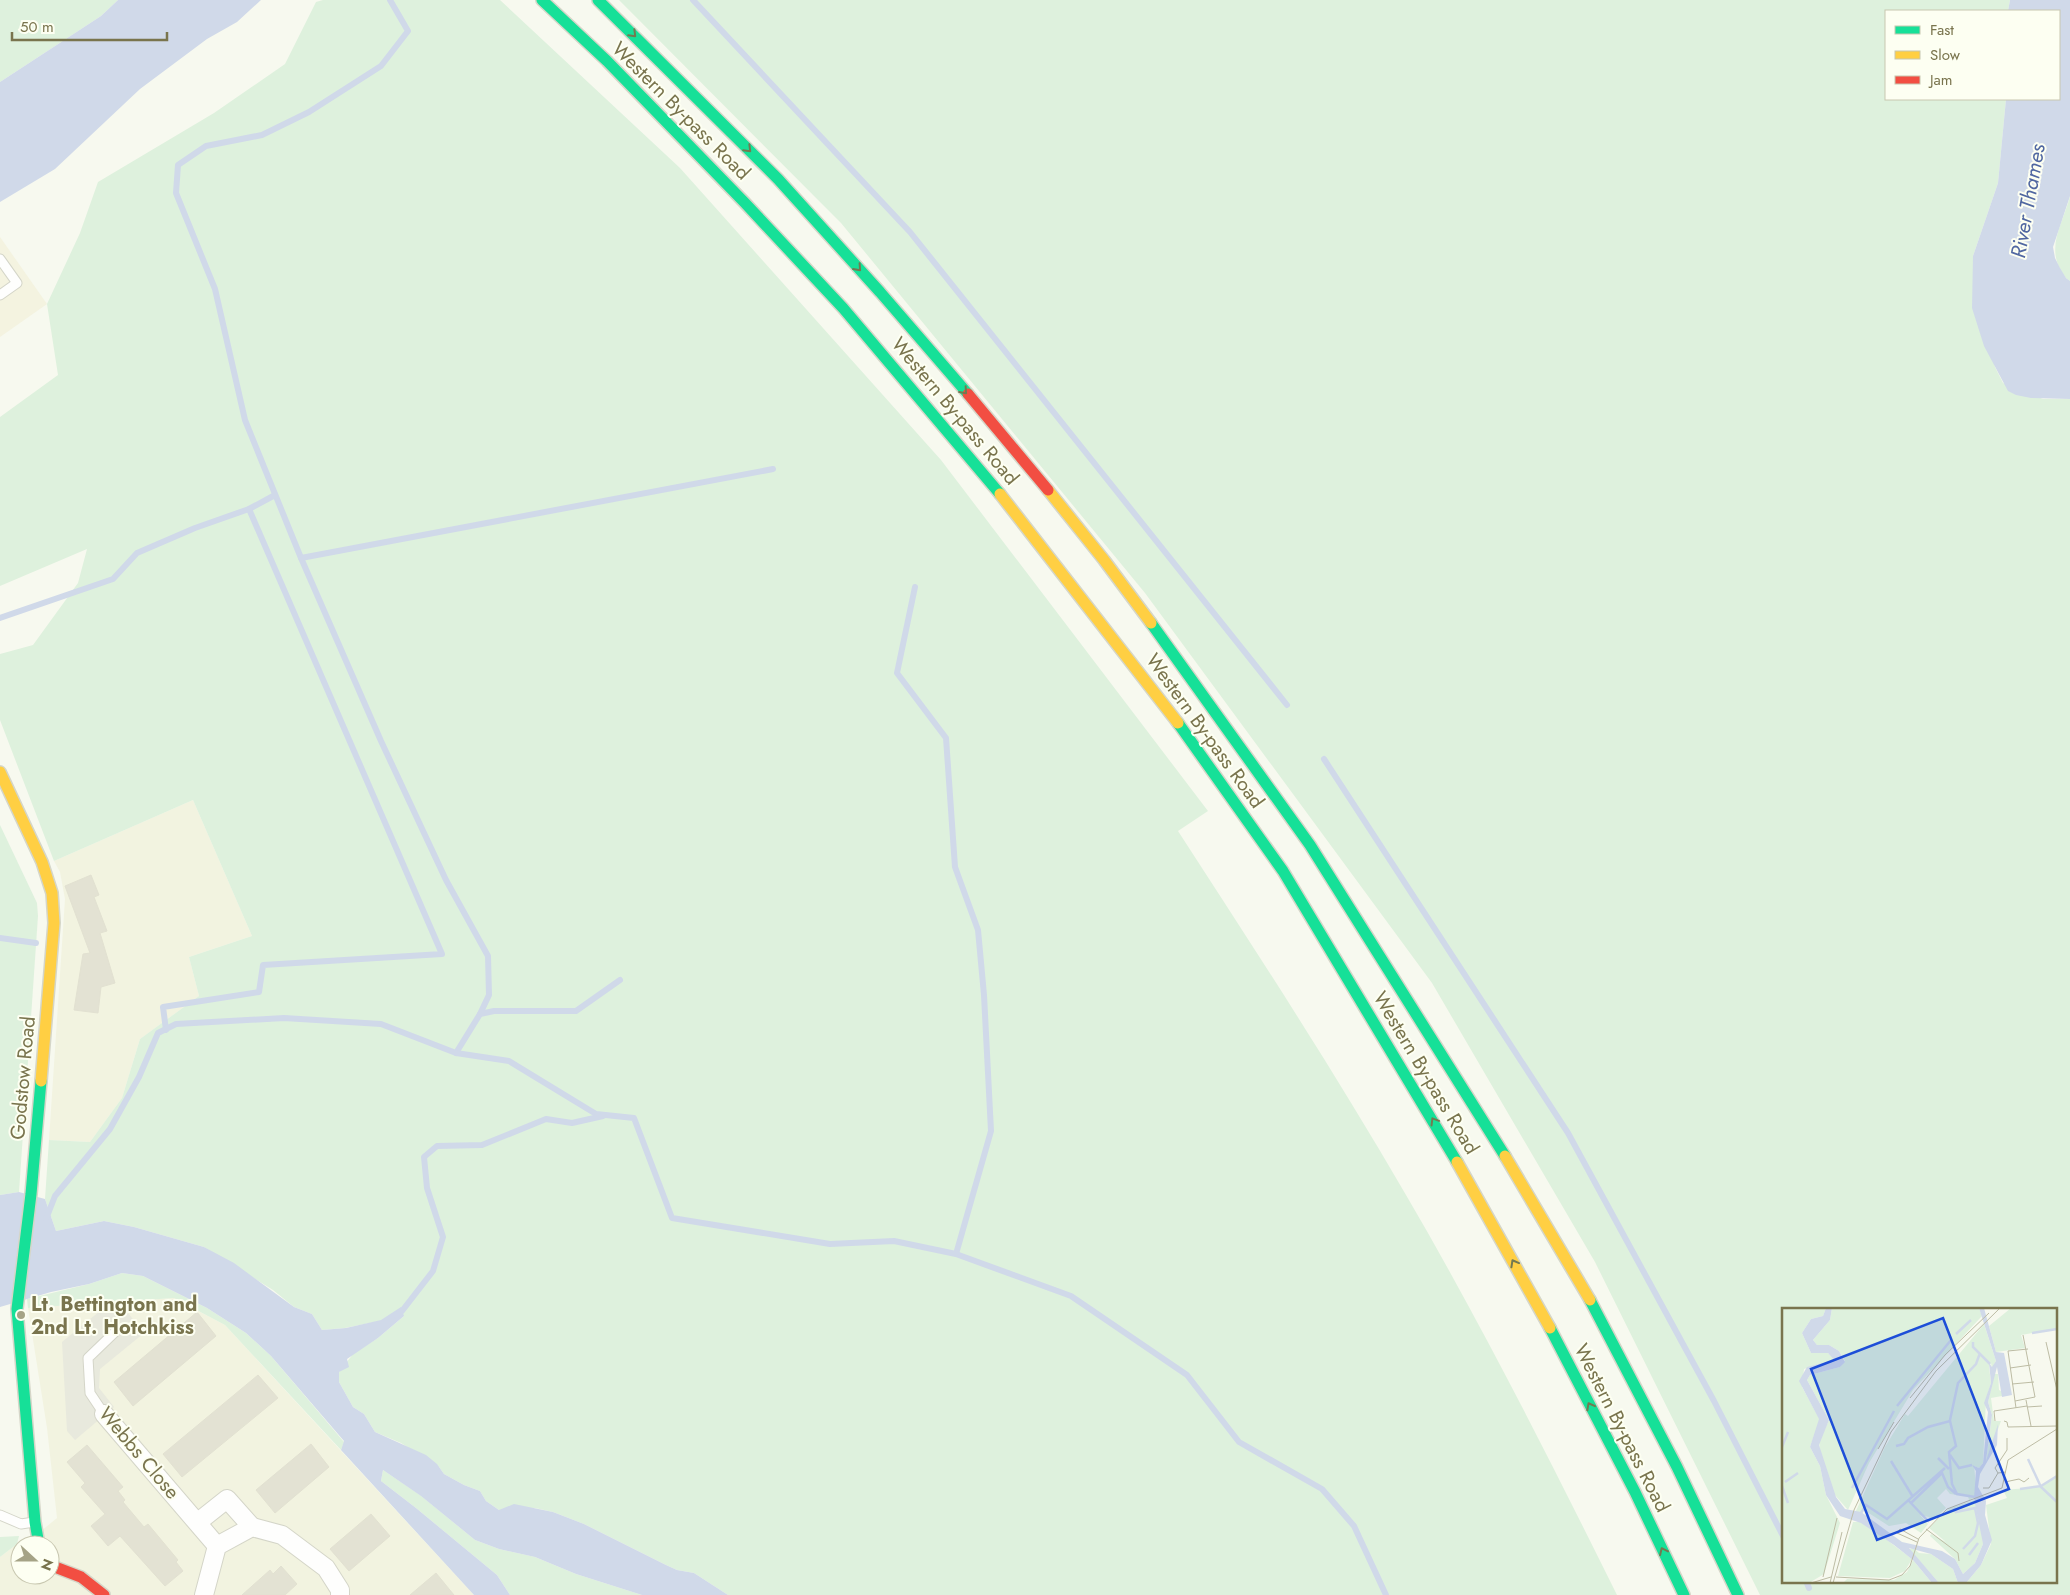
<svg xmlns="http://www.w3.org/2000/svg" width="2070" height="1595" font-family="Jost,sans-serif">
	<rect width="100%" height="100%" fill="#f7f9ef"/>
	<g fill="#f2f3e0" fill-rule="evenodd">
		<polygon points="193,800 252,936 189,957 199,996 140,1039 122,1098 90,1142 49,1140 65,899 60,872 54,861"/>
		<path d="M174 1298 225 1325 474 1595H0V1557L17 1544 35 1536 57 1518 47 1428 28 1308ZM20 1545H50V1575H20Z"/>
	</g>
	<polygon fill="#f4f3e0" points="0,237 47,304 0,337"/>
	<polygon fill="#e8e9dd" points="116,1298 144,1333 100,1369 99,1388 114,1407 75,1440 67,1431 62,1342"/>
	<g fill="#def1dd" fill-rule="evenodd">
		<polygon points="0,0 118,0 101,16 0,82"/>
		<path d="M323 0H500L680 168 941 460 1208 811 1178 831C1256 951 1334 1071 1406 1195 1482 1325 1550 1460 1617 1595H728L694 1573 677 1570 666 1565 584 1524 553 1512 535 1508 499 1510 486 1501 480 1491 464 1485 444 1474 439 1467 401 1443 375 1432 364 1414 353 1407 339 1382V1372L353 1354 378 1338 404 1316 345 1328 322 1330 312 1314 294 1307 273 1290 204 1247 134 1227 104 1221 56 1231 45 1199 49 1140 90 1142 122 1098 140 1039 199 996 189 957 252 936 193 800 54 861 0 720V654L33 645 78 583 87 549 0 586V417L58 375 47 304 80 233 98 182 214 113 285 64 316 2Z"/>
		<path d="M619 0H2010L2008 11H1886V99H2006L1998 183 1973 256 1995 367 2003 383 2043 399H2070V1595H1760L1595 1262 1432 983 1145 593 841 223ZM1784 1309H2056V1581H1784Z"/>
		<path d="M2070 196V281C2065 278 2063 274 2060 269 2047 244 2064 221 2070 196Z"/>
		<polygon points="0,825 37,903 38,916 19,1192 0,1195"/>
		<polygon points="122,1273 143,1276 207,1308 246,1333 271,1356 344,1442 341,1450 225,1325 174,1298 28,1308 27,1299 89,1284"/>
		<polygon points="383,1470 420,1495 475,1540 499,1549 535,1557 576,1574 642,1595 510,1595 497,1575 416,1508 381,1481"/>
		<polygon points="19,1536 17,1544 0,1557 0,1537"/>
	</g>
	<g fill="#d0d9e9">
		<polygon points="118,0 261,0 237,22 207,39 140,89 55,169 0,202 0,82 101,16"/>
		<polygon points="2010,0 2070,0 2070,196 2053,247 2055,258 2060,268 2066,278 2070,281 2070,399 2031,398 2016,395 2008,391 1984,346 1972,308 1973,256 1998,183 2006,99 2059,99 2059,11 2008,11"/>
		<polygon points="19,1192 45,1199 56,1231 104,1221 134,1227 204,1247 234,1263 294,1307 312,1314 322,1330 346,1328 381,1320 401,1307 404,1316 378,1338 347,1359 349,1367 339,1372 339,1382 353,1407 364,1414 375,1432 426,1455 437,1464 444,1474 464,1485 480,1491 486,1501 499,1510 514,1504 553,1512 584,1524 666,1565 677,1570 694,1573 728,1595 642,1595 576,1574 535,1557 499,1549 475,1540 421,1496 383,1470 381,1481 416,1508 497,1575 510,1595 474,1595 341,1450 344,1441 271,1356 246,1333 207,1308 143,1276 122,1273 89,1284 51,1292 0,1307 0,1195"/>
	</g>
	<g fill="none" stroke-linecap="round" stroke-linejoin="round">
		<g stroke="#d0d9e9" stroke-width="6">
			<polyline points="390,0 408,31 381,66 309,112 262,135 206,146 178,165 176,193 215,289 245,420 301,558 381,741 446,880 488,956 489,995 480,1014"/>
			<polyline points="693,0 910,232 1287,705"/>
			<polyline points="301,558 773,469"/>
			<polyline points="0,618 113,579 137,553 195,528 249,509 275,495"/>
			<polyline points="1324,759 1568,1133 1714,1401 1784,1538"/>
			<polyline points="0,938 36,943"/>
			<polyline points="166,1030 163,1007 259,992 263,965 442,954 249,509"/>
			<polyline points="456,1053 480,1014 494,1011 576,1011 620,980"/>
			<polyline points="46,1219 55,1196 110,1129 139,1077 158,1033 176,1024 284,1018 381,1024 456,1053 509,1061 596,1114 634,1118 672,1218 830,1244 894,1241 956,1254 991,1131 984,995 978,930 955,867 946,738 897,673 915,587"/>
			<polyline points="956,1254 1071,1296 1187,1375 1239,1442 1322,1489 1354,1526 1386,1595"/>
			<polyline points="396,1315 402,1311 433,1271 443,1237 427,1188 424,1157 437,1146 482,1145 546,1119 572,1123 603,1116"/>
			<polyline points="1806,1581 1809,1588"/>
		</g>
	</g>
	<g fill="#e3e2d3" stroke="#e2e1d1">
		<polygon points="91,875 99,895 94,897 107,931 100,933 115,983 101,987 98,1013 74,1010 83,954 90,953 65,886"/>
		<polygon points="197,1312 216,1336 133,1406 114,1382"/>
		<polygon points="258,1375 278,1398 182,1477 163,1454"/>
		<polygon points="311,1444 329,1467 275,1513 256,1490"/>
		<polygon points="87,1445 123,1487 118,1491 125,1500 123,1502 144,1527 148,1524 178,1560 176,1562 183,1571 165,1586 120,1536 108,1546 91,1526 105,1514 81,1487 85,1483 67,1462"/>
		<polygon points="371,1514 390,1536 349,1571 330,1549"/>
		<polygon points="281,1566 297,1584 285,1595 242,1595 270,1570 273,1574"/>
		<polygon points="436,1573 454,1595 410,1595"/>
	</g>
	<g fill="none" stroke-linecap="round" stroke-linejoin="round">
		<g stroke="#d4d5c8" stroke-width="11">
			<g id="lane">
				<polyline points="0,259 17,283 0,295"/>
				<polyline points="104,1414 90,1393 88,1358 115,1332"/>
				<polyline points="0,1515 21,1524 34,1522"/>
			</g>
		</g>
		<g stroke="#d4d5c8" stroke-width="20">
			<g id="street">
				<polyline points="104,1414 217,1546"/>
				<polyline points="198,1522 227,1499 252,1527"/>
				<polyline points="204,1595 217,1546 252,1527 282,1535 326,1568 340,1590 340,1595"/>
			</g>
		</g>
		<g stroke="#d5d6c8" stroke-width="14">
			<g id="fast">
				<polyline points="542,0 607,61 745,203 843,308 1000,494"/>
				<polyline points="598,0 778,179 880,292 968,394"/>
				<polyline points="1151,623 1310,845 1505,1156"/>
				<polyline points="1178,723 1283,871 1457,1162"/>
				<polyline points="1590,1300 1677,1467 1738,1595"/>
				<polyline points="1550,1328 1635,1492 1684,1595"/>
				<polyline points="39,1545 35,1522 17,1309 31,1194 41,1081"/>
			</g>
		</g>
		<g stroke="#d5d6c8" stroke-width="14">
			<g id="slow">
				<polyline points="1048,490 1104,560 1151,623"/>
				<polyline points="1000,494 1178,723"/>
				<polyline points="0,772 42,862 52,893 54,923 41,1081"/>
				<polyline points="1505,1156 1590,1300"/>
				<polyline points="1457,1162 1550,1328"/>
			</g>
		</g>
		<g stroke="#d5d6c8" stroke-width="14">
			<g id="jam">
				<polyline points="968,394 1048,490"/>
				<polyline points="50,1562 55,1567 81,1577 104,1595"/>
			</g>
		</g>
		<use href="#lane" stroke="#fefefd" stroke-width="9"/>
		<use href="#street" stroke="#fefefd" stroke-width="18"/>
		<use href="#fast" stroke="#16e098" stroke-width="11"/>
		<use href="#slow" stroke="#ffcf43" stroke-width="11"/>
		<use href="#jam" stroke="#f24e42" stroke-width="11"/>
	</g>
	<defs><path id="oneway-chevron" d="M-2-3.5L2.5 0L-2 3.5" fill="none" stroke-width="1.6" stroke-linecap="round" stroke-linejoin="round" transform="scale(1.25)"/></defs>
	<g stroke="#747951">
		<use href="#oneway-chevron" transform="translate(633 34) rotate(45)"/>
		<use href="#oneway-chevron" transform="translate(748 149) rotate(45)"/>
		<use href="#oneway-chevron" transform="translate(858 268) rotate(48)"/>
		<use href="#oneway-chevron" transform="translate(964 391) rotate(49)"/>
		<use href="#oneway-chevron" transform="translate(1434 1121) rotate(-121)"/>
		<use href="#oneway-chevron" transform="translate(1514 1263) rotate(-119)"/>
		<use href="#oneway-chevron" transform="translate(1590 1406) rotate(-118)"/>
		<use href="#oneway-chevron" transform="translate(1663 1551) rotate(-115)"/>
	</g>
	<circle fill="#a5a386" stroke="#fdfff2" stroke-width="2" cx="21" cy="1315" r="5"/>
	<g text-anchor="middle" dominant-baseline="central" stroke-width="4" stroke-linejoin="round" paint-order="stroke">
		<g font-size="20" fill="#79744d" stroke="#fdfff2">
			<text transform="translate(681 111) rotate(45)">Western By-pass Road</text>
			<text transform="translate(955 411) rotate(50)">Western By-pass Road</text>
			<text transform="translate(1205 731) rotate(54)">Western By-pass Road</text>
			<text transform="translate(1426 1073) rotate(59)">Western By-pass Road</text>
			<text transform="translate(23 1078) rotate(-85)">Godstow Road</text>
			<text transform="translate(1622 1428) rotate(63)">Western By-pass Road</text>
			<text transform="translate(139 1453) rotate(50)">Webbs Close</text>
		</g>
		<g font-size="20" font-weight="bold" fill="#79744d" stroke="#fdfff2" text-anchor="start">
			<text x="31" y="1304">Lt. Bettington and<tspan x="31" dy="23">2nd Lt. Hotchkiss</tspan></text>
		</g>
		<g font-size="21" font-style="italic" fill="#5067a1" stroke="#fdfff2">
			<text transform="translate(2028 201) rotate(-80)">River Thames</text>
		</g>
	</g>
	<g transform="translate(1782 1308)">
		<rect width="275" height="275" fill="#f7f9ef"/>
		<path d="M0 0H44L41 8 29 11 20 25 29 45H46L52 52 22 61 20 79 38 112 28 139 38 158 44 187 58 215 42 266 27 275H0ZM50 0H197L200 8 131 82 87 155 66 202 52 186 38 144 37 134 47 112 25 72 28 67 58 59 63 53 57 43 47 37H35L31 32 48 12ZM229 0H275V21L239 27 243 40 214 44 207 18ZM202 16 214 53 210 60 209 55 207 59 209 75 204 92 201 155 197 160 192 158 195 188 187 192 186 188 168 186 164 181 155 190 164 200 150 213 147 209 138 207 146 216 139 225 124 215 107 218 82 202 77 206 73 205 103 139 123 106 126 108ZM212 66H216L217 82 221 84 220 88 209 90 212 113H219L204 154 210 107 206 94ZM275 168V275H184L199 257 209 236 204 197 225 190 221 182 259 179ZM193 192 199 209 201 236 193 255 181 266 173 251 148 228 149 226 164 234 147 220 168 200ZM71 214H78L93 223 130 251 123 263 108 270 56 268ZM131 240 137 245 149 246 171 261 176 275H157L127 241ZM131 252 150 275H61L65 271 112 272 125 264Z" fill="#def1dd"/>
		<path d="M44 0H50L48 12 31 32 35 37H47L57 43 63 54 58 59 28 67 25 72 47 112 37 137 54 189 63 201 79 204 120 234 160 243 173 251 181 266 193 255 201 236 192 190 194 163 190 157 197 160 201 155 206 104 202 95 209 75 207 55 210 59 214 53 197 0H202L214 44 222 45 230 87 220 89 215 59 206 94 210 107 204 153 216 116 215 137 198 166 196 179 204 193 203 207 210 232 199 257 184 275H176L171 261 149 246 127 240 157 275H150L131 252 112 237 79 215 58 208 44 187 38 158 28 139 37 111 17 73 25 59 52 52 46 45H29L20 25 29 11 41 8Z" fill="#d0d9e9"/>
		<path fill="none" stroke="#d0d9e9" stroke-width="2.5" d="M250 25 275 21M174 26 189 12M191 34V39L208 56M115 98 169 32M168 112 176 75 194 56 198 45M114 138 122 136 126 130 146 119 168 113 174 138 167 144 170 176 175 186 193 189M0 139 6 124M168 147 177 160 190 157M156 150 167 161M246 151 259 179 275 194M109 153 131 189M3 174 16 165M0 178 6 195M70 180 112 103M238 181 259 178 275 168M127 193 147 214M129 195 160 165 166 179 174 186M172 200 174 204 193 200 196 215 193 228 181 241M79 205 84 197 105 211 163 160M187 247 196 235"/>
		<path fill="none" stroke="#bdbca4" stroke-width="1" d="M264 34 275 82M228 60 249 57M230 76 252 74M128 90 163 47 207 5M244 92 249 118M233 93 253 89 241 27M245 99 260 98M234 100 226 43 246 41M213 113 212 103 245 98M222 113 225 114 226 119 275 118M96 141 112 114M224 164 216 165 213 160 225 142V130M223 174 237 171 242 174 247 170M201 180H207L216 165M144 221 176 245 177 253M135 234 115 225 118 221 136 231M41 269 55 210M54 269 107 272 120 267 128 258 137 230 165 201 220 180 226 152 275 121M29 275 49 269M48 275 60 224M51 275 72 202 109 124 154 63 218 0"/>
		<path fill="#1d4ed8" fill-opacity="0.15" stroke="#1d4ed8" stroke-width="2.5" d="M161 10 227 181 95 232 29 61Z"/>
		<rect width="275" height="275" fill="none" stroke="#79744d" stroke-width="2.5"/>
	</g>
	<rect x="1885" y="10" width="175" height="90" fill="#fdfff2" stroke="#c8c7b0"/>
	<rect x="1895" y="26" width="25" height="8" fill="#16e098" stroke="#c8c7b0"/>
	<text x="1930" y="35" font-size="15" fill="#79744d">Fast</text>
	<rect x="1895" y="51" width="25" height="8" fill="#ffcf43" stroke="#c8c7b0"/>
	<text x="1930" y="60" font-size="15" fill="#79744d">Slow</text>
	<rect x="1895" y="76" width="25" height="8" fill="#f24e42" stroke="#c8c7b0"/>
	<text x="1930" y="85" font-size="15" fill="#79744d">Jam</text>
	<g transform="translate(35 1560) rotate(111)"><circle r="24" fill="#fdfff2" stroke="#c8c7b0"/>
	<path d="M0-4L9 19L0 12L-9 19Z" fill="#a5a386"/>
	<text y="-8" font-size="14" font-weight="bold" text-anchor="middle" fill="#79744d">N</text>
	</g>
	<path d="M12 32v8h155v-8" fill="none" stroke="#79744d" stroke-width="2.5"/>
	<text x="20" y="32" font-size="15" fill="#79744d" stroke="#fdfff2" stroke-width="4" paint-order="stroke">50 m</text>
</svg>
